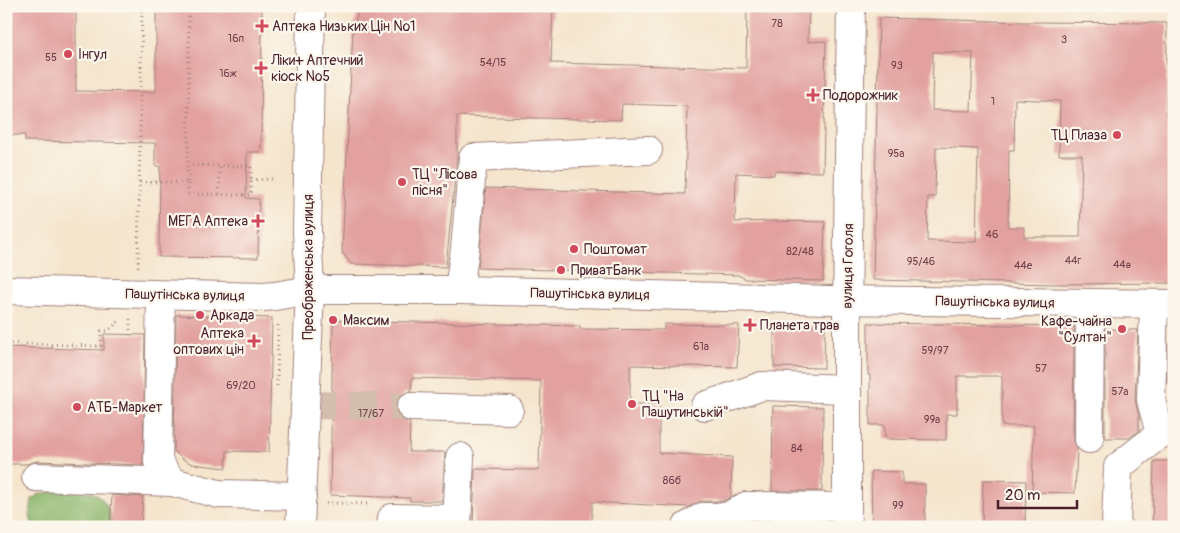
<svg xmlns="http://www.w3.org/2000/svg" width="1180" height="533" font-family="Pangolin,sans-serif">
	<rect width="100%" height="100%" fill="#fbf7ec"/>
	<filter id="ink" filterUnits="userSpaceOnUse"><feTurbulence type="fractalNoise" baseFrequency=".02" numOctaves="2"/><feDisplacementMap in="SourceGraphic" scale="10" xChannelSelector="R" yChannelSelector="G"/><feConvolveMatrix kernelMatrix="1 2 1 2 8 2 1 2 1" color-interpolation-filters="sRGB"/></filter>
	<filter id="wash" filterUnits="userSpaceOnUse"><feTurbulence type="fractalNoise" baseFrequency=".0096" numOctaves="4" result="noise"/><feDisplacementMap in="SourceGraphic" scale="20" xChannelSelector="R" yChannelSelector="G"/><feGaussianBlur stdDeviation="1.12" result="paint"/><feColorMatrix in="noise" values="0 0 0 0 0 0 0 0 0 0 0 0 0 0 0 0 0 1.4 0 .05"/><feComposite in="paint" operator="in"/></filter>
	<g filter="url(#wash)">
		<rect width="100%" height="100%" fill="#f5e5cd"/>
		<path fill="#8cb66c" stroke="#6b6a4c" d="M54 491C71 491 99 486 107 507 110 513 110 521 111 527H33L30 516 32 499 40 494Z"/>
		<g id="blocks">
			<g fill="#e2a09f" fill-rule="evenodd">
				<polygon points="6,6 76,6 76,91 156,92 156,6 262,6 261,152 247,152 246,198 259,199 258,258 159,257 160,166 155,166 155,143 25,141 25,135 6,135"/>
				<polygon points="362,6 553,6 551,63 746,68 747,6 809,6 808,42 826,41 823,172 774,171 774,175 736,173 735,222 776,221 825,222 823,281 746,279 738,275 478,268 486,188 685,194 687,106 622,104 621,120 457,116 457,157 446,267 351,264 342,252 353,30 357,15"/>
				<path d="M879 18 1026 22 1167 23 1166 115H1174V283L1054 284 873 280ZM933 52 973 53 971 111 932 110ZM1015 99 1060 101 1059 155H1082L1080 237H1024V227H1008L1009 150H1014ZM936 147 978 149 976 242 927 241 928 197H935Z"/>
				<polygon points="176,315 272,318 269,452 227,451 226,468 192,464 182,459 174,451"/>
				<polygon points="333,320 580,326 580,329 664,330 664,324 739,325 737,367 630,365 630,404 659,404 659,453 732,457 731,497 723,501 701,501 689,507 592,502 592,527 473,527 475,469 539,470 541,381 412,378 411,391 403,394 398,399 395,406 397,414 402,420 410,423 409,452 445,452 442,501 410,501 410,498 330,495"/>
				<polygon points="868,323 1074,326 1073,439 1077,448 1075,493 1032,492 1034,426 1002,426 1002,376 957,376 957,414 946,414 946,440 885,439 885,425 870,425 870,375 868,375"/>
				<polygon points="774,325 825,326 824,368 774,367"/>
				<polygon points="1105,329 1138,330 1135,400 1139,417 1139,431 1129,438 1105,438"/>
				<polygon points="104,334 145,335 143,465 37,461 27,464 6,464 6,347 104,350"/>
				<polygon points="1168,344 1174,345 1174,382 1167,382"/>
				<polygon points="773,406 823,407 822,491 772,491"/>
				<polygon points="1154,461 1174,461 1174,527 1152,527"/>
				<polygon points="871,471 902,472 902,484 925,484 925,527 872,527"/>
				<polygon points="983,480 1026,481 1025,527 982,527"/>
				<polygon points="112,495 143,497 141,527 110,527"/>
				<rect x="771" y="522" width="50" height="5"/>
			</g>
		</g>
	</g>
	<g filter="url(#ink)">
		<use href="#blocks" fill-opacity="0" stroke="#a0827c" stroke-width="1"/>
		<g fill="none" stroke-linecap="round" stroke-linejoin="round">
			<polyline stroke="#d3bdad" stroke-width="28" stroke-dasharray="28 14" stroke-linecap="butt" points="307,405 411,407"/>
			<g stroke="#a0827c" stroke-width="30">
				<g id="minor">
					<polyline points="6,290 264,297 275,296 310,290 461,290 831,300 1174,304"/>
					<polyline points="461,290 461,275 465,249 473,158 648,150"/>
					<polyline points="161,295 158,462 172,482 219,494 302,496"/>
					<polyline points="1154,304 1151,400 1160,434"/>
					<polyline points="705,406 762,386 847,389"/>
					<polyline points="411,407 509,410"/>
					<polyline points="1089,439 1090,303"/>
					<polyline points="36,477 172,482"/>
					<polyline points="391,527 392,518 457,519"/>
					<polyline points="457,527 460,457"/>
					<polyline points="686,527 702,517 727,517 746,506 847,507"/>
					<polyline points="1116,527 1118,467 1160,434 1174,433"/>
				</g>
			</g>
			<g stroke="#a0827c" stroke-width="30">
				<g id="major">
					<polyline points="300,527 310,290 307,231 311,6"/>
					<polyline points="847,527 847,317 851,6"/>
				</g>
			</g>
			<g stroke="#a0827c" stroke-width="3" stroke-dasharray="1 4" stroke-linecap="butt">
				<polyline points="251,180 273,179"/>
				<polyline points="140,182 188,182 188,194 251,195 251,166 188,165"/>
				<polyline points="188,182 189,6"/>
				<polyline points="219,194 220,165"/>
				<polyline points="138,267 142,6"/>
				<polyline points="130,335 130,319"/>
				<polyline points="6,343 101,346 101,331 108,331 119,321"/>
				<polyline points="277,386 278,322"/>
				<polyline points="326,503 370,504"/>
			</g>
			<use href="#minor" stroke="#fff" stroke-width="28"/>
			<use href="#major" stroke="#fff" stroke-width="28"/>
		</g>
	</g>
	<g fill="#d1495b" stroke="#fbf7ec" stroke-width="2">
		<path d="M259.5 18.5h5v5h5v5h-5v5h-5v-5h-5v-5h5z"/>
		<circle cx="68" cy="54" r="5"/>
		<path d="M258.5 60.5h5v5h5v5h-5v5h-5v-5h-5v-5h5z"/>
		<path d="M810.5 87.5h5v5h5v5h-5v5h-5v-5h-5v-5h5z"/>
		<circle cx="1117" cy="135" r="5"/>
		<circle cx="402" cy="182" r="5"/>
		<path d="M255.5 213.5h5v5h5v5h-5v5h-5v-5h-5v-5h5z"/>
		<circle cx="574" cy="249" r="5"/>
		<circle cx="561" cy="270" r="5"/>
		<circle cx="200" cy="315" r="5"/>
		<circle cx="333" cy="320" r="5"/>
		<path d="M747.5 317.5h5v5h5v5h-5v5h-5v-5h-5v-5h5z"/>
		<circle cx="1122" cy="329" r="5"/>
		<path d="M251.5 333.5h5v5h5v5h-5v5h-5v-5h-5v-5h5z"/>
		<circle cx="632" cy="404" r="5"/>
		<circle cx="77" cy="407" r="5"/>
	</g>
	<g text-anchor="middle" dominant-baseline="central" stroke-width="4.5" stroke-linejoin="round" paint-order="stroke">
		<g font-size="11" fill="#703f48">
			<text x="777" y="23">78</text>
			<text x="236" y="38">16п</text>
			<text x="1064" y="39">3</text>
			<text x="51" y="57">55</text>
			<text x="493" y="62">54/15</text>
			<text x="897" y="65">93</text>
			<text x="228" y="73">16ж</text>
			<text x="993" y="101">1</text>
			<text x="896" y="153">95а</text>
			<text x="992" y="234">46</text>
			<text x="800" y="251">82/48</text>
			<text x="1073" y="260">44г</text>
			<text x="921" y="261">95/46</text>
			<text x="1122" y="264">44в</text>
			<text x="1023" y="265">44е</text>
			<text x="701" y="346">61а</text>
			<text x="935" y="350">59/97</text>
			<text x="1041" y="368">57</text>
			<text x="241" y="385">69/20</text>
			<text x="1120" y="391">57а</text>
			<text x="371" y="413">17/67</text>
			<text x="932" y="419">99а</text>
			<text x="797" y="448">84</text>
			<text x="672" y="480">86б</text>
			<text x="898" y="505">99</text>
		</g>
		<g font-size="14" fill="#4a1f2b" stroke="#fbf7ec" text-anchor="start">
			<text x="272" y="26">Аптека Низьких Цін №1</text>
			<text x="78" y="54">Інгул</text>
			<text x="271" y="60">Ліки+ Аптечний<tspan x="271" dy="16">кіоск №5</tspan></text>
			<text x="823" y="95">Подорожник</text>
			<text x="1107" y="135" text-anchor="end">ТЦ Плаза</text>
			<text x="412" y="174">ТЦ "Лісова<tspan x="412" dy="16">пісня"</tspan></text>
			<text x="248" y="221" text-anchor="end">МЕГА Аптека</text>
			<text x="584" y="249">Поштомат</text>
			<text x="571" y="270">ПриватБанк</text>
			<text x="210" y="315">Аркада</text>
			<text x="343" y="320">Максим</text>
			<text x="1112" y="321" text-anchor="end">Кафе-чайна<tspan x="1112" dy="16">"Султан"</tspan></text>
			<text x="760" y="325">Планета трав</text>
			<text x="244" y="333" text-anchor="end">Аптека<tspan x="244" dy="16">оптових цін</tspan></text>
			<text x="642" y="396">ТЦ "На<tspan x="642" dy="16">Пашутинській"</tspan></text>
			<text x="87" y="407">АТБ-Маркет</text>
		</g>
		<g font-size="14" fill="#4a1f2b" stroke="#fbf7ec">
			<text transform="translate(848 266) rotate(-89)">вулиця Гоголя</text>
			<text transform="translate(308 267) rotate(-90)">Преображенська вулиця</text>
			<text transform="translate(590 294) rotate(1)">Пашутінська вулиця</text>
			<text transform="translate(185 295) rotate(1)">Пашутінська вулиця</text>
			<text transform="translate(995 302) rotate(1)">Пашутінська вулиця</text>
		</g>
	</g>
	<rect width="1180" height="533" fill="none" stroke="#fbf7ec" stroke-width="25"/>
	<path d="M998 500v8h79v-8" fill="none" stroke="#4a1f2b" stroke-width="2.5"/>
	<text x="1005" y="500" font-size="15" fill="#4a1f2b" stroke="#fbf7ec" stroke-width="4" paint-order="stroke">20 m</text>
</svg>
